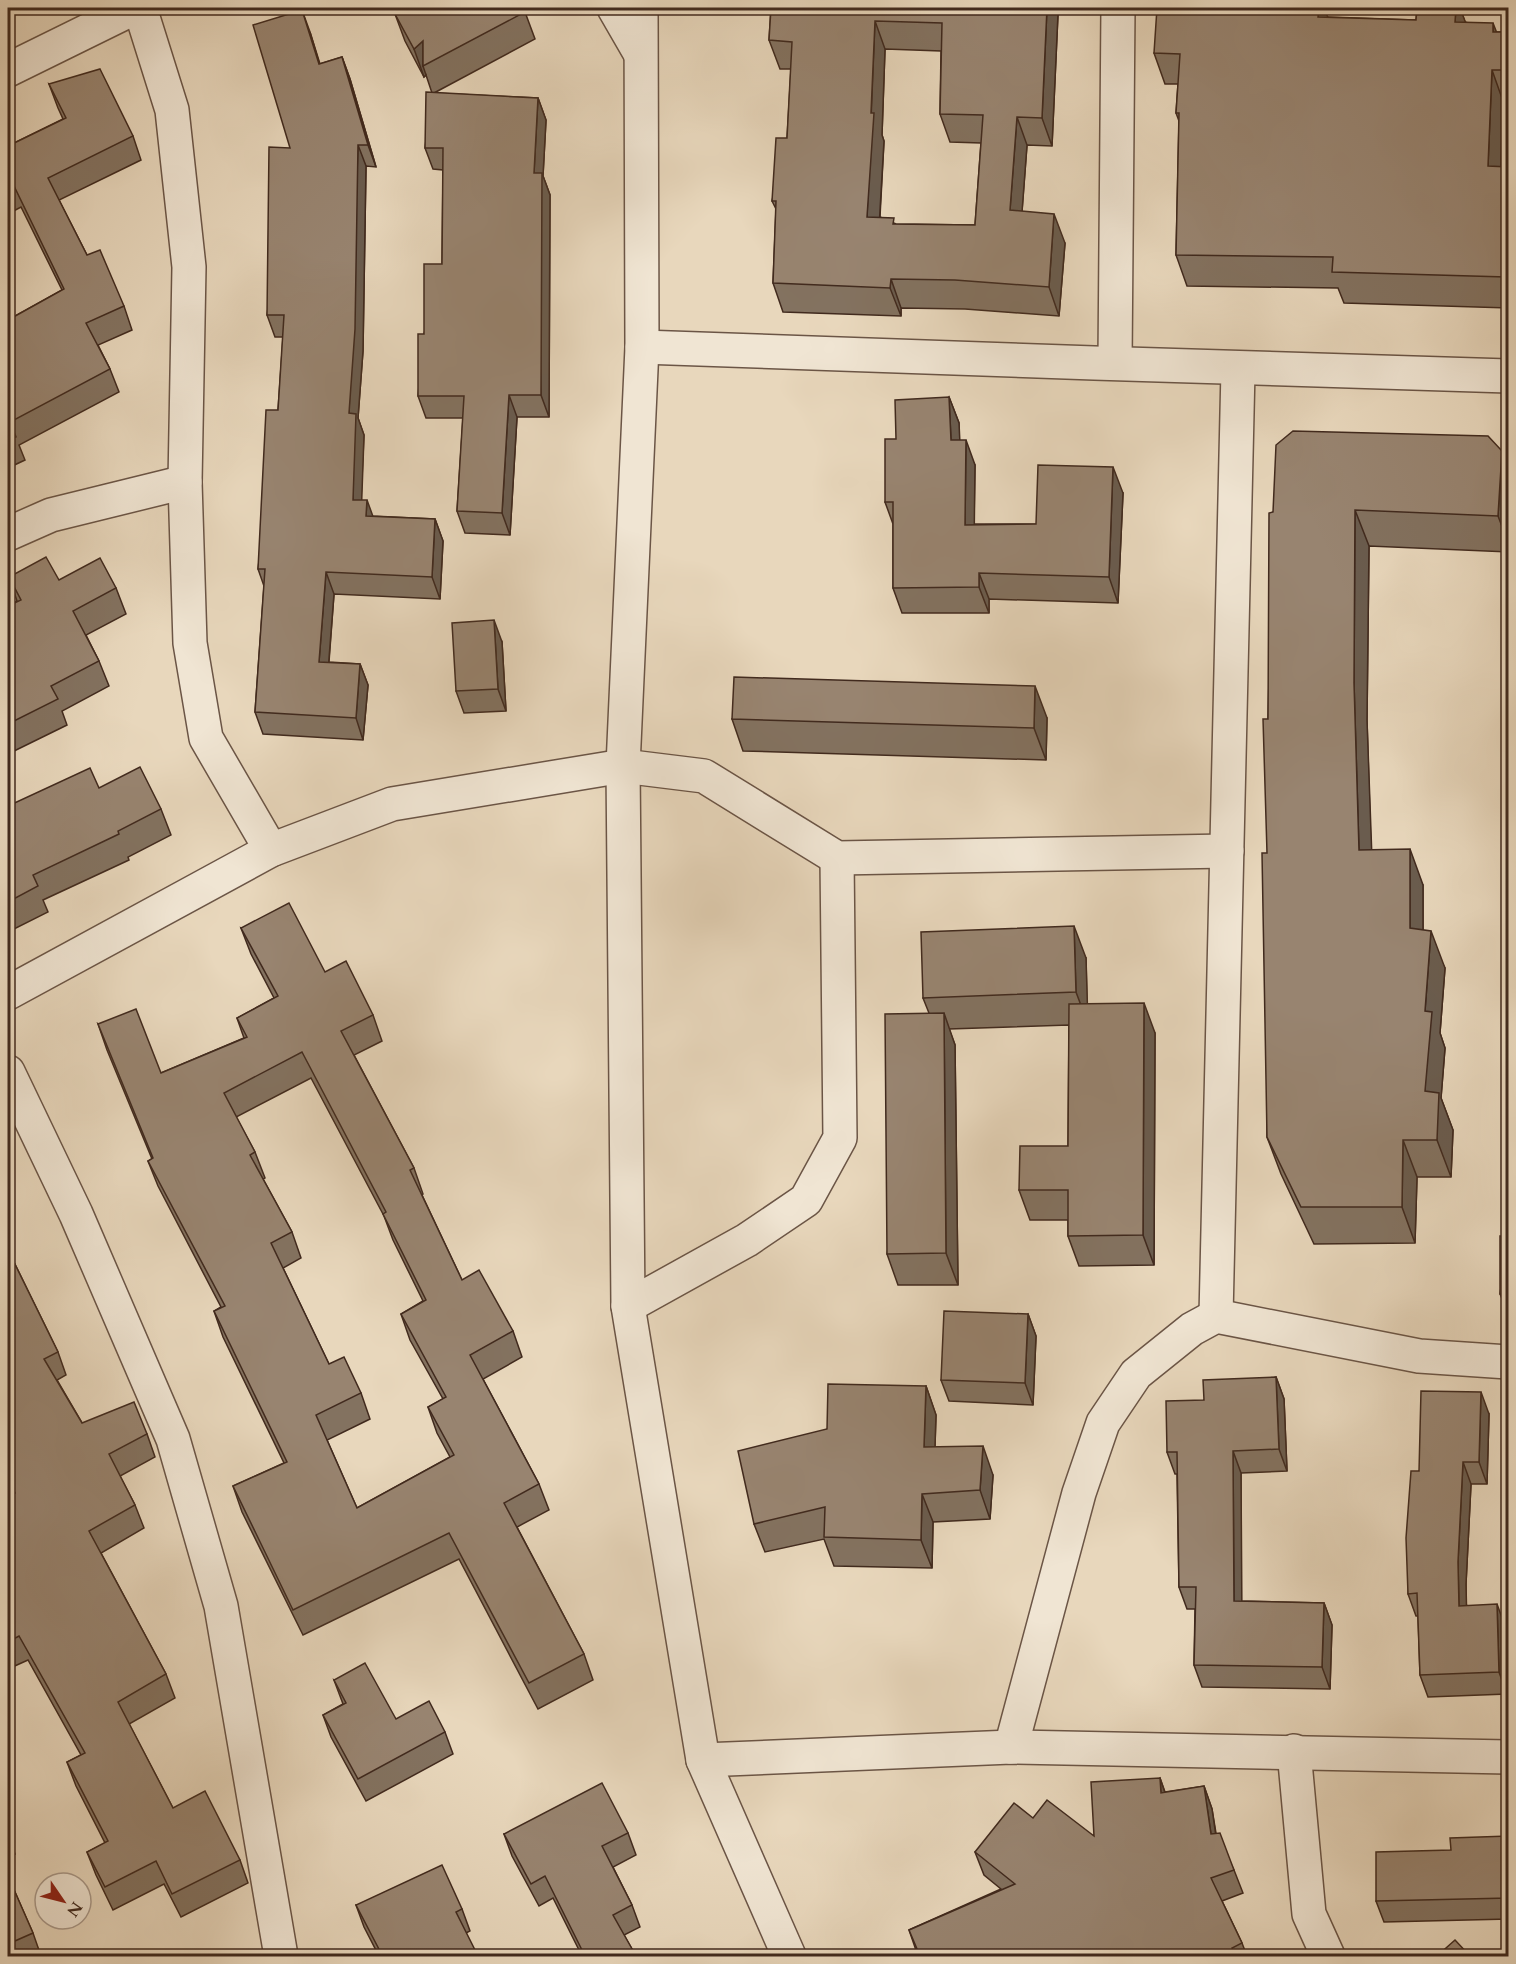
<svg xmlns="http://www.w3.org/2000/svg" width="1516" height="1964" font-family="Cardo,serif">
	<rect width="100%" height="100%" fill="#e8d7bc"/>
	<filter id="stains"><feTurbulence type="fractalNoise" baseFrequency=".00333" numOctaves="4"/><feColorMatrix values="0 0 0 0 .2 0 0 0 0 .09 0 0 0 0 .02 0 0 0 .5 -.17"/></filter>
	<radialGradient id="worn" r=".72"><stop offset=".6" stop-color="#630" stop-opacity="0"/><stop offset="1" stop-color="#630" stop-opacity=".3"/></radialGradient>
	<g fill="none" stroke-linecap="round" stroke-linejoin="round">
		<g stroke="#6b5546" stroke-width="36">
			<g id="minor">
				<polyline points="140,8 172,110 189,267 185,482 190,643 206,738 271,850"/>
				<polyline points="614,8 640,53"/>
				<polyline points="641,8 642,347 623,766 628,1306 703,1760 789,1956"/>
				<polyline points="8,70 134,8"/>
				<path d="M642 347C931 356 1219 369 1508 376"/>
				<polyline points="1115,362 1118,8"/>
				<polyline points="8,534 51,515 185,482"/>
				<polyline points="8,993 271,850 392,804 623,766 704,776 837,858 1227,851"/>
				<polyline points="8,1072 76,1214 173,1439 221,1606 281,1956"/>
				<polyline points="628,1306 747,1240 806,1200 840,1138 837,858"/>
				<polyline points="1216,1316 1238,370"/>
				<polyline points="1011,1747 1079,1493 1103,1423 1136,1374 1192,1329 1216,1316 1419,1356 1508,1362"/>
				<polyline points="1294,1751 1309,1914 1328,1956"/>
				<polyline points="703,1760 1011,1747 1508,1757"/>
			</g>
		</g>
		<use href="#minor" stroke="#f0e5d3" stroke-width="33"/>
	</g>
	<g fill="#837260" stroke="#412a1e" stroke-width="1.5" fill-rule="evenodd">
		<path d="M771 8 1058 14 1052 146 1027 145 1022 211 1065 243 1059 316 965 309 901 308V316L783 312 773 283 776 209 772 201 787 138 791 69H780L769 40ZM885 49 941 51 940 114 950 142 981 143 975 225 896 224 880 217 884 141 882 135Z"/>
		<polygon points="1417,8 1460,8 1465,22 1497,32 1509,32 1509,101 1503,101 1501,167 1509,167 1509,308 1344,303 1338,288 1187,286 1176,255 1179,121 1176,113 1178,84 1165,84 1154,53 1328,17 1416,20"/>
		<polygon points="525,12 535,39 434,93 538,98 546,120 543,176 550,195 549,417 517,417 510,535 465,533 457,511 463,418 426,418 418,396 424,334 442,264 443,170 433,169 425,148 432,93 426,75 424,77 405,41 395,14"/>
		<polygon points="310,32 320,64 342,57 350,79 376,167 366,166 363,351 358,418 364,435 361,500 372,516 435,519 443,541 440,599 334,594 329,662 360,664 368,685 363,740 263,734 255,712 264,586 258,569 278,410 283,337 275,337 267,315 290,148"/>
		<polygon points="49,84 133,136 141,160 59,200 87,255 124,306 132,330 98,345 110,369 119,392 19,445 25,460 8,468 8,320 62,290 21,207 8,214 8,146 63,119 58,108"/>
		<polygon points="949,397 959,423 959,440 975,465 974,524 1036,524 1123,493 1118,603 989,599 989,613 902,613 893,588 893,524 885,502"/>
		<polygon points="1502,451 1509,469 1509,552 1369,546 1367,720 1371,850 1423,885 1423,930 1445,968 1440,1033 1445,1048 1441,1098 1453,1130 1451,1177 1417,1177 1415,1243 1314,1244 1281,1174 1267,1137 1268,719 1273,512"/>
		<polygon points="9,577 59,580 116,588 126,614 86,635 99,661 109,686 62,711 67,725 8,754 8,606 17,601"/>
		<polygon points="502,642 506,711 464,713 456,691"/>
		<polygon points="1047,718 1046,760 743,751 732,719"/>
		<polygon points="99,788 161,809 171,835 128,857 129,860 43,900 48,912 8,932 8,806"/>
		<path d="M241 928 325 972 373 1015 382 1041 354 1055 414 1168 423 1194 422 1195 462 1280 513 1331 522 1357 483 1379 539 1484 549 1510 517 1527 584 1654 593 1680 538 1709 459 1559 303 1635 242 1512 233 1486 284 1463 223 1337 214 1311 221 1307 158 1186 148 1161 152 1159 107 1050 98 1024 161 1073 244 1038 237 1018 274 998 251 954ZM311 1078 384 1216 393 1240 423 1301 401 1314 410 1340 443 1399 428 1407 437 1433 450 1457 357 1508 327 1440 370 1419 361 1393 329 1364 283 1268 301 1258 292 1232 263 1179 265 1178 255 1152 236 1117Z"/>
		<polygon points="1086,958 1087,1004 1155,1033 1154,1265 1079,1266 1068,1236 1068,1220 1030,1220 1019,1190 1068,1146 1069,1025 949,1029 955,1045 958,1285 898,1285 887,1254 929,1013 923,998"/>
		<polygon points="1509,1236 1509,1316 1500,1294"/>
		<polygon points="8,1242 12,1254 10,1254 58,1352 66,1375 57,1380 82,1423 147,1434 155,1457 120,1476 135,1505 144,1528 101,1553 166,1674 175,1698 129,1724 173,1808 240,1860 248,1883 181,1917 164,1884 113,1910 96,1875 87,1852 105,1843 76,1786 67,1762 81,1755 28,1660 8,1669 8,1498 12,1495 8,1486"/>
		<polygon points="1028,1314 1036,1336 1033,1405 949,1401 941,1380"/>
		<polygon points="1276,1377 1284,1399 1287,1471 1241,1473 1241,1601 1324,1603 1332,1625 1330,1689 1202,1687 1194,1665 1195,1609 1187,1609 1179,1587 1177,1474 1175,1474 1167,1452 1204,1400"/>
		<polygon points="926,1386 936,1415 935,1447 993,1475 990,1519 933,1522 932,1568 834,1566 824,1539 765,1552 754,1524 827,1429"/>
		<polygon points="1489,1414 1487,1484 1471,1484 1466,1584 1466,1605 1505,1626 1507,1694 1428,1697 1420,1675 1418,1616 1416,1616 1408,1594 1419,1471"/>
		<polygon points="334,1680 396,1719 445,1732 453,1754 366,1801 331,1737 323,1715 343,1704"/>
		<polygon points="8,1771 12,1784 8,1786"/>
		<polygon points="1160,1778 1165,1792 1204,1786 1212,1809 1216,1833 1234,1870 1243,1893 1222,1901 1242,1943 1247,1956 918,1956 909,1930 1001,1889 984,1875 975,1852 1033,1818 1094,1836"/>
		<polygon points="628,1833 636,1855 613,1867 632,1905 640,1927 624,1935 636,1956 582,1956 553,1898 539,1906 512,1856 504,1834"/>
		<polygon points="8,1835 15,1854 8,1857"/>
		<polygon points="1509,1836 1509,1919 1384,1922 1376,1901 1451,1850"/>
		<polygon points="8,1876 33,1933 41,1956 8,1956"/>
		<polygon points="356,1905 462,1909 470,1931 466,1933 379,1956 364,1927"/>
	</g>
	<g fill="#6a5c4e" stroke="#412a1e" stroke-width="1.5">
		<polygon points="1047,8 1056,8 1058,14 1052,146 1042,118"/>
		<polygon points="1319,8 1324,8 1331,25 1318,17"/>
		<polygon points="1456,8 1460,8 1468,29 1455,22"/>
		<polygon points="302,10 310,32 326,86 319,64"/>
		<polygon points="875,21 885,49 882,135 884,141 878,245 867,217"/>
		<polygon points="1493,23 1505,54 1493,32"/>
		<polygon points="423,41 423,66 426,75 424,77 414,49"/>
		<polygon points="342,57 350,79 376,167 368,145"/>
		<polygon points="1492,70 1503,101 1500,197 1488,166"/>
		<polygon points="538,98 546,120 543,176 550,195 549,417 541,395 534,173"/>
		<polygon points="1017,117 1027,145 1020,239 1010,210"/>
		<polygon points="358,145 366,166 363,351 358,418 364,435 361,521 353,500 349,413"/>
		<polygon points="1054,214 1065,243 1059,316 1049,287"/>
		<polygon points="891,279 901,308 901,316 890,288"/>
		<polygon points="509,395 517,417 510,535 502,513"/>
		<polygon points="949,397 959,423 961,465 951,440"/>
		<polygon points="966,440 975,465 974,550 965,525"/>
		<polygon points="1502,451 1509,469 1509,545 1498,516"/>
		<polygon points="1113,467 1123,493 1118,603 1109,577"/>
		<polygon points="367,500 375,522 366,516"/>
		<polygon points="1355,510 1369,546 1367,720 1373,887 1359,850 1354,683"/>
		<polygon points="435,519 443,541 440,599 432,577"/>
		<polygon points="326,572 334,594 327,684 319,662"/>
		<polygon points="979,573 989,599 989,613 979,587"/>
		<polygon points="494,620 502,642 506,711 498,689"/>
		<polygon points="360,664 368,685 363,740 356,718"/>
		<polygon points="1035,686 1047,718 1046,760 1034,728"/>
		<polygon points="1410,849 1423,885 1423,965 1410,928"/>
		<polygon points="1074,926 1086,958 1088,1024 1076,992"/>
		<polygon points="1431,931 1445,968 1440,1033 1445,1048 1441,1098 1453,1130 1451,1177 1437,1140 1425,1091 1425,1011"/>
		<polygon points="1144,1003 1155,1033 1154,1265 1143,1235"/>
		<polygon points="944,1013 955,1045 958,1285 946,1253"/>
		<polygon points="1403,1140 1417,1177 1415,1243 1402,1207"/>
		<polygon points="1028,1314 1036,1336 1033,1405 1025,1383"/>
		<polygon points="1276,1377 1284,1399 1287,1471 1279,1449"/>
		<polygon points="926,1386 936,1415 934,1475 924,1447"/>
		<polygon points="1481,1392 1489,1414 1487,1484 1479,1462"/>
		<polygon points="983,1446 993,1475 990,1519 980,1490"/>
		<polygon points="1233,1451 1241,1473 1242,1623 1234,1601"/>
		<polygon points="1463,1462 1471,1484 1466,1584 1467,1628 1459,1606 1458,1562"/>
		<polygon points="922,1494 933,1522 932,1568 921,1540"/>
		<polygon points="1324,1603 1332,1625 1330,1689 1322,1667"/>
		<polygon points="1497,1604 1505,1626 1507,1694 1499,1672"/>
		<polygon points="1160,1778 1168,1802 1161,1793"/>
		<polygon points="1204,1786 1212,1809 1219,1857 1211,1834"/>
	</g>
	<g fill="#988470" stroke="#412a1e" stroke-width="1.5" fill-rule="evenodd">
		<polygon points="407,8 523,8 525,12 423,66 423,41 414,49 395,14"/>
		<path d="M771 8H1047L1042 118 1017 117 1010 210 1054 214 1049 287 955 280 891 279 890 288 773 283 776 201H772L776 138H787L792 42 769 40ZM875 21 942 23 940 114 983 115 975 225 893 224 894 218 867 217 874 113H871Z"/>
		<polygon points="1157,8 1319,8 1318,17 1416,20 1417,8 1456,8 1455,22 1493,23 1493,32 1509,32 1509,70 1492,70 1488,166 1509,167 1509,284 1506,284 1506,277 1332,272 1333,257 1176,255 1179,113 1176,113 1180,54 1154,53"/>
		<polygon points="302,10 319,64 342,57 368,145 358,145 355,329 349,413 356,414 353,500 367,500 366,516 435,519 432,577 326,572 319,662 360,664 356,718 255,712 265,569 258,569 266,410 278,410 284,315 267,315 269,147 290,148 253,25"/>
		<polygon points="100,69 133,136 48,178 87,255 100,250 124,306 86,323 110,369 10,422 16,437 8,441 8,320 64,289 13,184 8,186 8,146 66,118 49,84"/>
		<polygon points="426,92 538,98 534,173 542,173 541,395 509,395 502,513 457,511 464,396 418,396 418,334 424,334 424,264 442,264 443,148 425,148"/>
		<polygon points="949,397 951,440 966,440 965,525 1036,524 1038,465 1113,467 1109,577 979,573 979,587 893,588 893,502 885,502 885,439 896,439 895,400"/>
		<polygon points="1293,431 1488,436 1502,451 1498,516 1355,510 1354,683 1359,850 1410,849 1410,928 1431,931 1425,1011 1432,1012 1425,1091 1439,1093 1437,1140 1403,1140 1402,1207 1301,1207 1267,1137 1262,853 1267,853 1263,719 1268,719 1269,513 1273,512 1276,445"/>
		<polygon points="46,557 59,580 100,558 116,588 73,611 99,661 51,686 58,699 8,724 8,606 21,600 9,577"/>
		<polygon points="494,620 498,689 456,691 452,623"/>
		<polygon points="734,677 1035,686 1034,728 732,719"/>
		<polygon points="140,767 161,809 118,831 119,834 33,875 38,886 8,902 8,806 90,768 99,788"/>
		<path d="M289 903 325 972 346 961 373 1015 341 1031 414 1168 410 1170 462 1280 479 1270 513 1331 470 1355 539 1484 504 1503 584 1654 529 1683 449 1533 293 1610 233 1486 287 1462 214 1311 225 1306 148 1161 153 1158 98 1024 136 1009 161 1073 247 1037 237 1018 278 996 241 928ZM302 1052 386 1212 383 1214 426 1300 401 1314 446 1397 428 1407 454 1455 357 1508 316 1415 361 1393 344 1357 329 1364 271 1243 292 1232 250 1155 255 1152 224 1093Z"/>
		<polygon points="1074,926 1076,992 923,998 921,932"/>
		<polygon points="1144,1003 1143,1235 1068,1236 1068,1190 1019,1190 1020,1146 1068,1146 1069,1004"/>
		<polygon points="944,1013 946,1253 887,1254 885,1014"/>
		<rect x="1500" y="1236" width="9" height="58"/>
		<polygon points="8,1250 58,1352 44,1359 82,1423 134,1402 147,1434 109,1454 135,1505 89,1531 166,1674 118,1702 173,1808 205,1791 240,1860 172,1894 156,1861 105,1887 87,1852 108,1841 67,1762 85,1753 19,1636 8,1642 8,1498 15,1493 8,1479"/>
		<polygon points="944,1311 1028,1314 1025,1383 941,1380"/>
		<polygon points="1276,1377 1279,1449 1233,1451 1234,1601 1324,1603 1322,1667 1194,1665 1196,1587 1179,1587 1177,1452 1167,1452 1166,1401 1204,1400 1203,1380"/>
		<polygon points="828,1384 926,1386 924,1447 983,1446 980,1490 922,1494 921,1540 824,1537 825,1507 754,1524 738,1451 827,1429"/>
		<polygon points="1421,1391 1481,1392 1479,1462 1463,1462 1458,1562 1459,1606 1497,1604 1499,1672 1420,1675 1417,1593 1408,1594 1406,1538 1411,1471 1419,1471"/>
		<polygon points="365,1663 396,1719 429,1701 445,1732 358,1779 323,1715 346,1703 334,1680"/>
		<polygon points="1160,1778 1161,1793 1204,1786 1211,1834 1220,1833 1234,1870 1211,1878 1242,1943 1232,1948 1236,1956 920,1956 909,1930 1015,1884 975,1852 1014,1803 1033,1818 1047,1800 1094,1836 1091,1782"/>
		<polygon points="602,1783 628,1833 602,1846 632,1905 613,1915 636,1956 585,1956 545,1876 531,1884 504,1834"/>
		<polygon points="1509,1836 1509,1898 1376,1901 1376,1852 1451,1850 1450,1838"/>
		<polygon points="442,1865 462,1909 456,1912 478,1956 379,1956 382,1955 356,1905"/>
		<polygon points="8,1876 33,1933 8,1944"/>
		<polygon points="1455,1940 1470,1956 1437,1956"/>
	</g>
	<rect width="1516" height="1964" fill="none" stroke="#e8d7bc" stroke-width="30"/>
	<rect x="9" y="9" width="1498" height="1946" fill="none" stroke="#412a1e" stroke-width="3"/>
	<rect x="15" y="15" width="1486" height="1934" fill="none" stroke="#412a1e" stroke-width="1.5"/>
	<g transform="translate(63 1901) rotate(125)"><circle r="28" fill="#f0e5d3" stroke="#aa9a8b" stroke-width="1.5"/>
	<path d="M0-4.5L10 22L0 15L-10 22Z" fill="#8f2418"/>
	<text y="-9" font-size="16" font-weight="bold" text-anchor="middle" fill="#412a1e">N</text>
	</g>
	<rect width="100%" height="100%" filter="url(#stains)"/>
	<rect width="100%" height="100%" fill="url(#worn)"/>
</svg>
